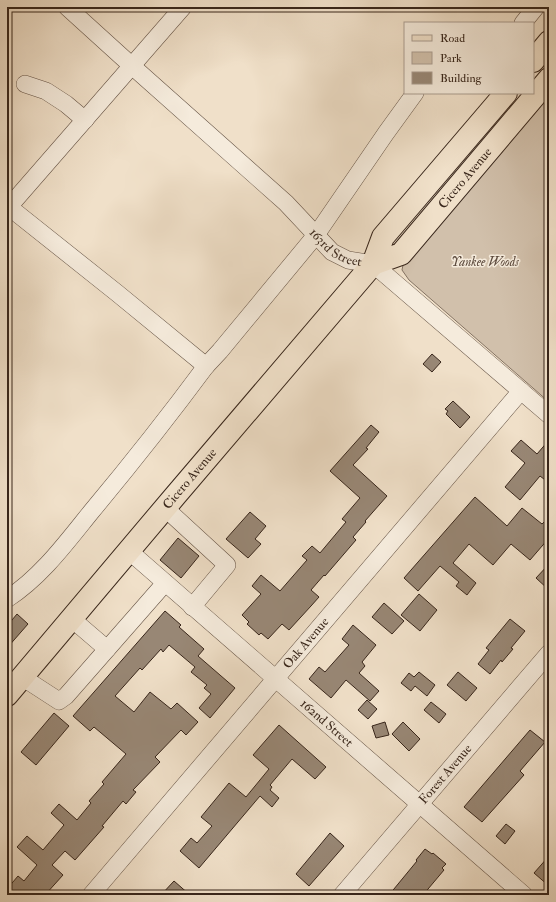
<svg xmlns="http://www.w3.org/2000/svg" width="556" height="902" font-family="'IM FELL Double Pica',serif">
	<rect width="100%" height="100%" fill="#f0e0c9"/>
	<filter id="stains"><feTurbulence type="fractalNoise" baseFrequency=".005" numOctaves="4"/><feColorMatrix values="0 0 0 0 .2 0 0 0 0 .09 0 0 0 0 .02 0 0 0 .5 -.17"/></filter>
	<radialGradient id="worn" r=".72"><stop offset=".6" stop-color="#630" stop-opacity="0"/><stop offset="1" stop-color="#630" stop-opacity=".3"/></radialGradient>
	<polygon fill="#d1c0ab" stroke="#847363" points="549,89 549,402 409,280 402,270 403,265"/>
	<g fill="#988775" stroke="#38261b">
		<polygon points="432,354 441,362 432,372 423,364"/>
		<polygon points="453,401 470,417 460,428 446,414 448,411 445,409"/>
		<polygon points="371,425 379,432 366,448 368,449 353,465 387,496 365,521 366,522 353,537 356,540 325,576 324,575 311,590 319,597 311,606 289,630 282,624 268,639 261,633 259,635 247,624 249,622 242,615 261,594 252,586 261,575 280,591 307,560 302,556 312,546 320,553 346,522 342,519 360,498 330,471"/>
		<polygon points="521,440 537,454 549,440 549,483 540,476 520,500 505,487 525,463 511,451"/>
		<polygon points="475,497 507,526 522,508 542,524 549,517 549,538 530,560 511,544 493,565 469,544 453,563 476,583 467,595 456,586 459,582 440,566 418,591 404,578"/>
		<polygon points="250,512 266,526 255,539 261,544 248,558 226,539"/>
		<polygon points="178,538 199,556 181,578 160,560"/>
		<polygon points="549,564 549,590 536,578"/>
		<polygon points="419,594 437,610 420,631 401,615"/>
		<polygon points="384,603 404,621 392,634 372,617"/>
		<polygon points="165,611 181,625 179,627 204,649 198,656 235,688 210,718 199,708 211,694 204,688 207,685 191,672 195,667 169,645 163,652 161,649 142,670 140,668 115,696 134,712 150,692 171,709 177,703 198,722 186,735 181,730 155,757 160,762 133,790 136,792 126,804 123,801 102,826 104,827 75,860 65,851 52,865 63,875 45,895 14,895 7,889 18,876 24,881 37,865 17,847 27,836 43,850 64,825 51,813 59,804 77,820 91,803 89,801 104,784 102,782 126,754 94,727 90,731 73,716"/>
		<polygon points="17,614 28,624 7,648 7,626"/>
		<polygon points="510,619 525,631 511,648 513,649 502,662 501,660 490,674 478,664 489,650 486,648"/>
		<polygon points="353,625 376,645 362,662 365,666 359,673 379,691 370,701 346,680 331,698 309,679 319,667 325,672 349,645 342,639"/>
		<polygon points="419,672 435,685 427,696 415,686 411,691 401,683 409,673 414,677"/>
		<polygon points="458,672 477,688 466,701 447,685"/>
		<polygon points="367,700 377,709 368,719 358,710"/>
		<polygon points="431,702 446,714 439,723 424,710"/>
		<polygon points="54,713 69,726 36,765 21,752"/>
		<polygon points="385,722 389,735 376,738 372,726"/>
		<polygon points="403,722 420,739 409,751 392,734"/>
		<polygon points="279,725 326,767 315,779 292,759 270,785 272,787 270,790 279,798 272,807 260,796 199,868 180,851 191,838 197,843 212,826 201,817 229,783 246,797 269,769 253,755"/>
		<polygon points="530,730 545,742 520,771 524,775 482,822 464,807"/>
		<polygon points="506,824 515,831 505,844 496,836"/>
		<polygon points="330,833 344,846 309,886 296,874"/>
		<polygon points="425,849 432,854 433,853 446,864 442,868 444,870 423,895 389,895 417,861 416,860"/>
		<polygon points="549,856 549,886 534,873"/>
		<polygon points="174,881 190,895 161,895"/>
	</g>
	<g fill="none" stroke-linecap="round" stroke-linejoin="round">
		<g stroke="#665446" stroke-width="18">
			<g id="minor">
				<path id="s1" d="M67 7 132 66 286 203 332 252 348 260 373 264 549 415"/>
				<polyline points="523,23 536,7"/>
				<polyline points="25,84 46,91 66,104 85,120"/>
				<polyline points="9,207 117,293 206,366"/>
				<polyline points="7,209 183,7"/>
				<polyline points="165,508 227,565 192,607"/>
				<path id="s2" d="M129 551 524 895"/>
				<path d="M7 599C41 577 66 543 91 512 131 464 169 416 206 366L220 351 316 235 386 133 415 93"/>
				<polyline points="72,619 107,649"/>
				<polyline points="22,677 59,701 66,696 165,583"/>
				<path id="s3" d="M91 895 521 391"/>
				<path id="s4" d="M342 895 549 653"/>
			</g>
		</g>
		<g stroke="#38261b" stroke-width="24">
			<g id="major">
				<polyline points="533,61 549,42"/>
				<path id="s5" d="M373 264 401 254 549 79"/>
				<path id="s6" d="M7 695 175 496 373 264 383 237 506 93"/>
			</g>
		</g>
		<use href="#minor" stroke="#f5ebdc" stroke-width="17"/>
		<use href="#major" stroke="#f0e0c9" stroke-width="22"/>
	</g>
	<g text-anchor="middle" dominant-baseline="central" stroke-width="3" stroke-linejoin="round" paint-order="stroke">
		<g font-size="13" fill="#38261b" stroke="#f5ebdc">
			<text stroke="none"><textPath href="#s5" startOffset="129">Cicero Avenue</textPath></text>
			<text stroke="none"><textPath href="#s1" startOffset="362">163rd Street</textPath></text>
			<text stroke="none"><textPath href="#s6" startOffset="283">Cicero Avenue</textPath></text>
			<text stroke="none"><textPath href="#s3" startOffset="331">Oak Avenue</textPath></text>
			<text stroke="none"><textPath href="#s2" startOffset="262">162nd Street</textPath></text>
			<text stroke="none"><textPath href="#s4" startOffset="159">Forest Avenue</textPath></text>
		</g>
		<g font-size="13" font-style="italic" fill="#5e4c3f" stroke="#f5ebdc">
			<text x="485" y="262">Yankee Woods</text>
		</g>
	</g>
	<rect width="556" height="902" fill="none" stroke="#f0e0c9" stroke-width="24"/>
	<rect x="8" y="8" width="540" height="886" fill="none" stroke="#38261b" stroke-width="2"/>
	<rect x="12" y="12" width="532" height="878" fill="none" stroke="#38261b"/>
	<rect x="404" y="22" width="130" height="72" fill="#f5ebdc" stroke="#a99c8f"/>
	<rect x="412" y="35" width="20" height="6" fill="#f0e0c9" stroke="#a99c8f"/>
	<text x="440" y="42" font-size="12" fill="#38261b">Road</text>
	<rect x="412" y="52" width="20" height="12" fill="#d1c0ab" stroke="#a99c8f"/>
	<text x="440" y="62" font-size="12" fill="#38261b">Park</text>
	<rect x="412" y="72" width="20" height="12" fill="#988775" stroke="#a99c8f"/>
	<text x="440" y="82" font-size="12" fill="#38261b">Building</text>
	<rect width="100%" height="100%" filter="url(#stains)"/>
	<rect width="100%" height="100%" fill="url(#worn)"/>
</svg>
